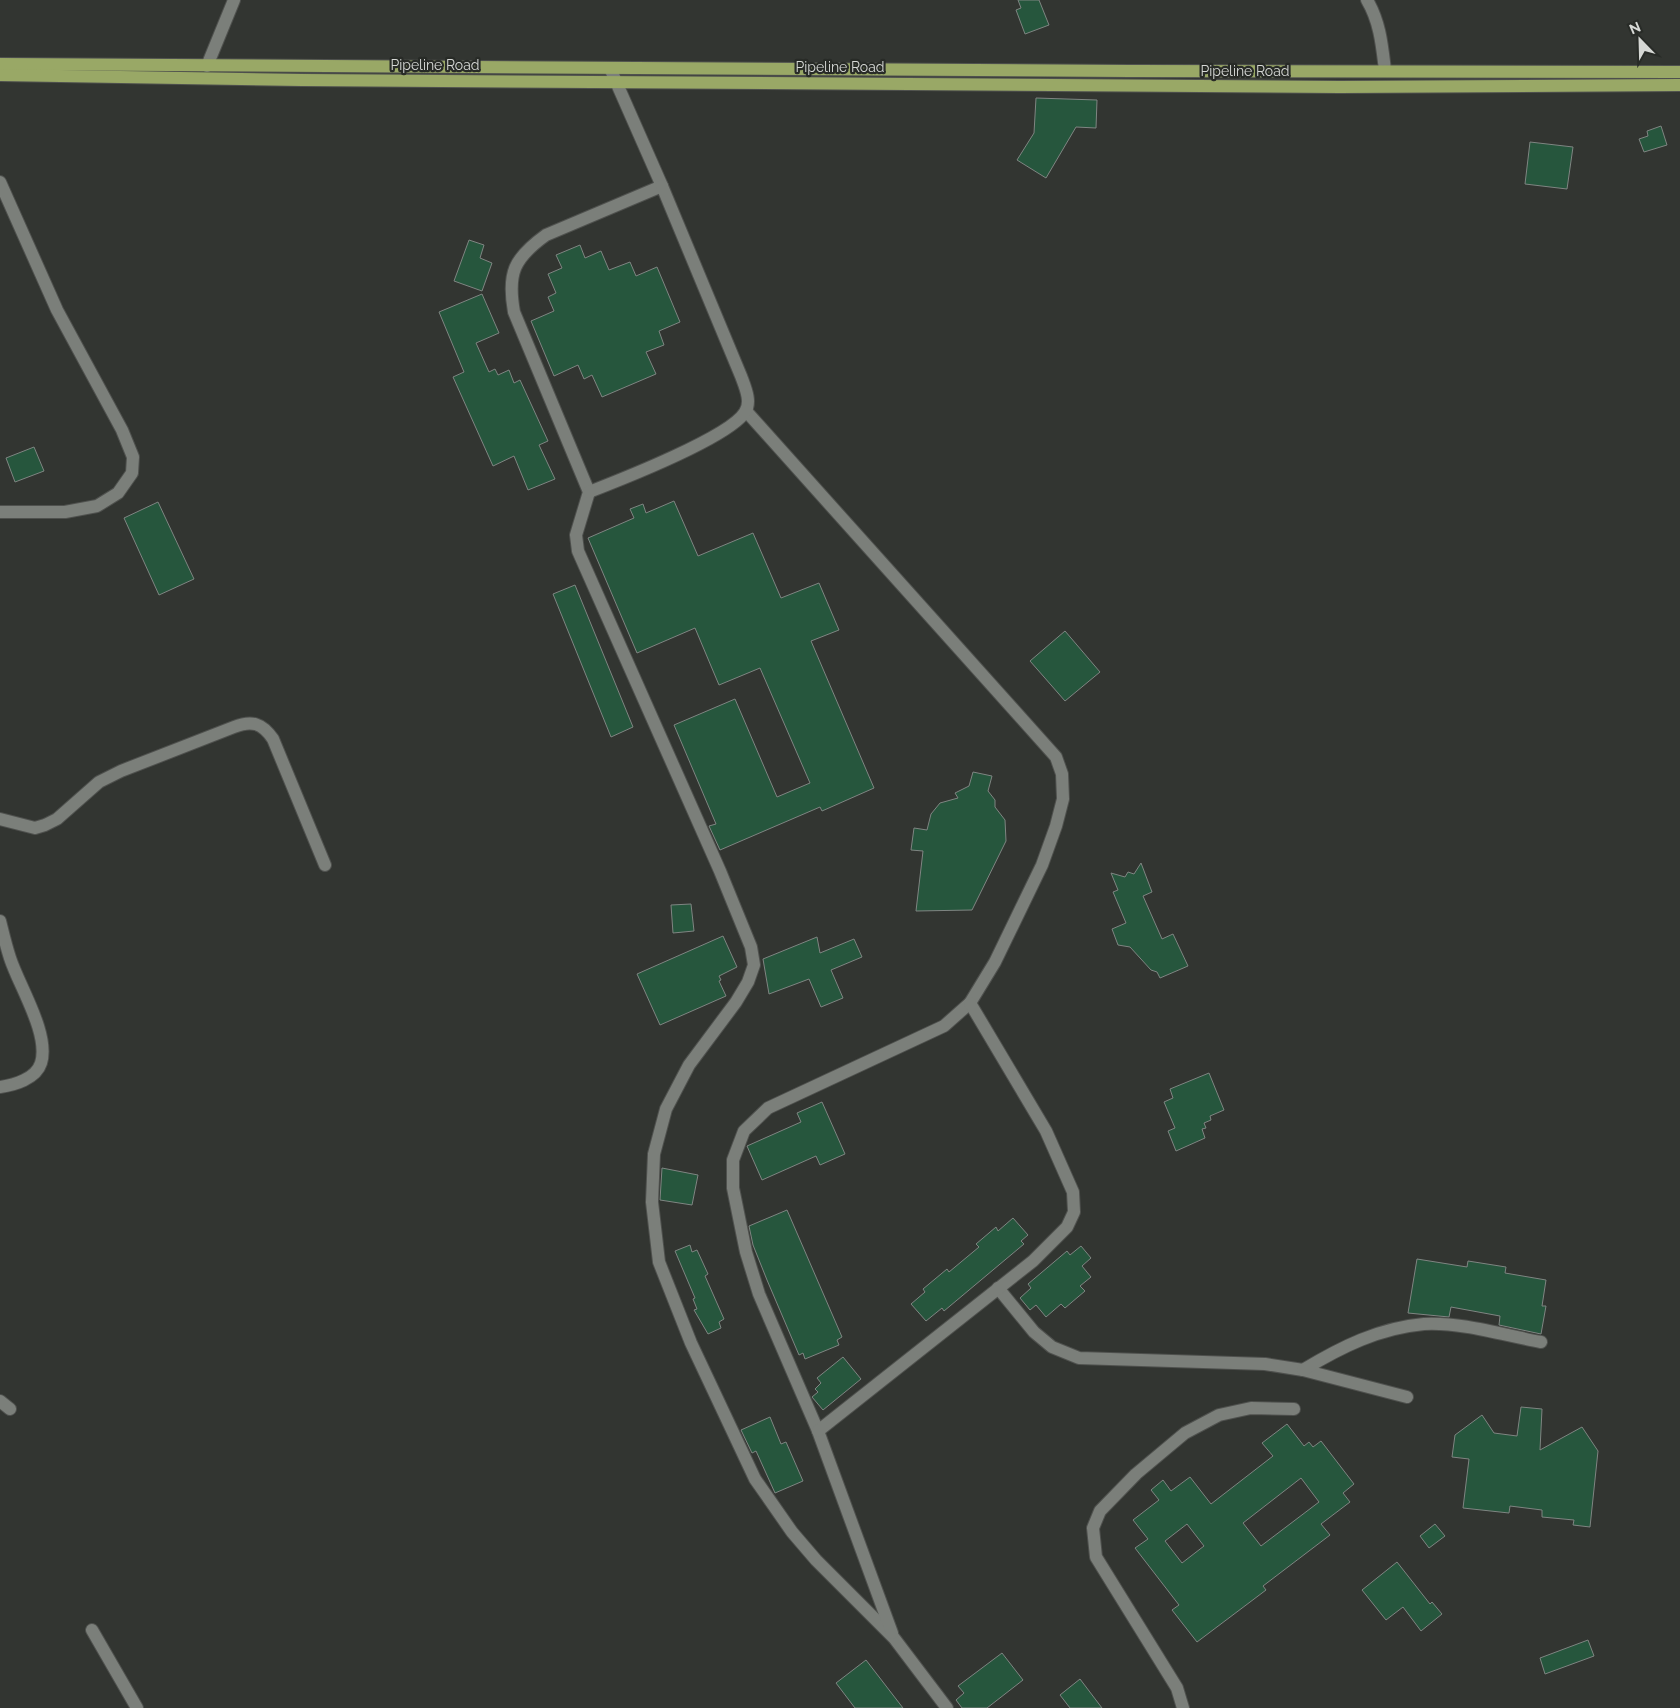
<svg xmlns="http://www.w3.org/2000/svg" width="1680" height="1708" font-family="Raleway,sans-serif">
	<rect width="100%" height="100%" fill="#323531"/>
	<g fill="#26563d" stroke="#7f8582" fill-rule="evenodd">
		<polygon points="1018,0 1039,0 1049,25 1025,34 1016,10 1021,8"/>
		<polygon points="1036,98 1097,100 1096,128 1076,127 1046,178 1017,160 1034,133"/>
		<polygon points="1661,126 1667,145 1644,152 1639,139 1648,136 1647,131"/>
		<polygon points="1530,142 1573,147 1567,189 1525,184"/>
		<polygon points="469,240 484,245 480,258 492,263 482,291 454,281"/>
		<polygon points="580,245 585,258 601,251 609,270 630,262 636,276 657,267 680,322 659,331 664,345 646,352 656,374 602,397 592,375 584,379 578,365 554,376 531,321 554,311 548,297 556,293 548,274 562,268 556,255"/>
		<polygon points="482,294 499,333 476,343 489,372 495,369 498,375 509,370 514,383 520,380 548,441 539,445 555,479 528,490 514,456 493,466 453,377 464,372 439,312"/>
		<polygon points="34,447 44,471 15,482 6,458"/>
		<polygon points="674,501 698,556 753,533 781,598 819,583 839,630 811,641 874,788 822,811 820,807 720,850 709,826 716,824 674,725 735,699 777,797 810,783 760,668 719,685 695,628 637,653 588,538 634,518 630,509 643,504 646,513"/>
		<polygon points="158,502 194,579 159,595 124,518"/>
		<polygon points="575,585 633,727 611,737 553,594"/>
		<polygon points="1065,631 1100,672 1065,701 1030,661"/>
		<polygon points="973,772 992,776 988,791 995,800 995,807 1005,820 1006,841 972,910 916,911 923,851 911,850 914,828 927,830 931,814 940,803 958,798 955,793 969,786"/>
		<polygon points="1141,863 1152,892 1143,896 1162,939 1173,934 1188,966 1160,978 1157,972 1151,970 1130,947 1118,945 1112,929 1126,923 1113,892 1118,890 1111,873 1125,877 1128,872 1134,874"/>
		<polygon points="691,904 694,931 673,933 671,905"/>
		<polygon points="723,936 737,967 719,976 721,980 719,981 726,996 660,1025 637,974"/>
		<polygon points="817,937 820,953 854,939 862,957 831,970 843,998 821,1007 809,979 769,994 763,959"/>
		<polygon points="1209,1073 1224,1110 1210,1116 1211,1120 1204,1123 1206,1128 1202,1129 1205,1138 1176,1151 1168,1131 1175,1128 1164,1102 1173,1098 1170,1089"/>
		<polygon points="822,1102 845,1154 820,1165 816,1156 762,1180 747,1146 801,1122 797,1113"/>
		<polygon points="662,1168 698,1175 692,1205 660,1200"/>
		<polygon points="787,1210 842,1337 837,1340 839,1345 805,1359 803,1353 799,1355 767,1280 753,1245 749,1226"/>
		<polygon points="1013,1218 1028,1235 1021,1241 1024,1244 944,1311 942,1308 926,1321 911,1304 925,1292 923,1289 947,1269 949,1272 979,1247 976,1244 996,1227 998,1231"/>
		<polygon points="690,1245 692,1252 697,1250 708,1274 705,1276 724,1319 719,1322 721,1328 708,1334 694,1310 697,1309 693,1299 695,1298 675,1251"/>
		<polygon points="1081,1246 1091,1258 1082,1266 1091,1277 1080,1286 1085,1291 1065,1308 1061,1304 1046,1317 1036,1305 1030,1310 1020,1298 1031,1288 1028,1284 1067,1251 1070,1255"/>
		<polygon points="1417,1259 1467,1267 1468,1261 1506,1267 1505,1273 1546,1280 1542,1306 1546,1306 1541,1334 1499,1325 1500,1316 1451,1307 1449,1317 1408,1313"/>
		<polygon points="843,1357 861,1379 823,1410 812,1397 818,1392 815,1389 821,1383 817,1378"/>
		<polygon points="1521,1407 1542,1409 1540,1450 1582,1427 1598,1451 1590,1527 1573,1525 1574,1520 1542,1517 1542,1510 1510,1506 1509,1513 1463,1508 1469,1459 1452,1457 1455,1435 1482,1415 1494,1433 1517,1436"/>
		<polygon points="770,1417 781,1444 786,1442 803,1481 775,1493 756,1451 752,1453 741,1430"/>
		<path d="M1287 1424 1304 1446 1309 1442 1313 1447 1321 1441 1354 1484 1343 1493 1350 1502 1321 1524 1330 1535 1263 1586 1266 1590 1197 1642 1172 1610 1179 1605 1135 1548 1148 1539 1133 1520 1159 1500 1151 1490 1163 1480 1171 1491 1190 1477 1211 1504 1273 1456 1262 1443ZM1301 1478 1319 1502 1261 1546 1243 1523ZM1187 1524 1204 1546 1182 1563 1165 1541Z"/>
		<polygon points="1435,1524 1445,1536 1429,1548 1420,1536"/>
		<polygon points="1397,1562 1430,1604 1432,1602 1442,1614 1421,1631 1403,1607 1386,1620 1362,1590"/>
		<polygon points="1588,1640 1594,1656 1545,1674 1540,1658"/>
		<polygon points="1002,1653 1023,1680 987,1708 962,1708 956,1700 964,1693 958,1686"/>
		<polygon points="866,1660 903,1708 855,1708 836,1683"/>
		<polygon points="1080,1679 1102,1708 1070,1708 1060,1695"/>
	</g>
	<g fill="none" stroke-linecap="round" stroke-linejoin="round">
		<g stroke="#4f514e" stroke-width="14">
			<g id="minor">
				<path d="M1367 0C1380 22 1382 45 1385 70"/>
				<polyline points="207,66 234,0"/>
				<path d="M610 68 662 186 546 235C514 258 507 273 514 312L589 492 576 535 578 551 720 871 751 947 754 965 748 982 736 1002 689 1065 666 1109 654 1154 652 1202 659 1262 691 1343 755 1479 792 1532 816 1560 894 1638 947 1708"/>
				<polyline points="0,182 57,310 122,430 133,457 132,473 118,493 97,506 65,512 0,512"/>
				<polyline points="746,411 1056,757 1062,774 1063,799 1056,826 1042,865 995,962 970,1003 944,1026 768,1108 744,1131 733,1160 733,1188 746,1252 759,1294 818,1431 892,1633"/>
				<path d="M589 492C620 480 730 437 745 412 752 402 745 387 741 376L662 186"/>
				<path d="M0 819 35 828 45 825 57 819 99 782 121 771 234 727C252 720 262 723 273 739L325 865"/>
				<path d="M0 921C3 933 6 946 10 958 19 986 50 1034 41 1063 36 1079 14 1085 0 1087"/>
				<polyline points="998,1288 1034,1332 1052,1347 1079,1358 1265,1364 1303,1370 1407,1397"/>
				<path d="M1303 1370C1341 1347 1379 1328 1424 1324 1462 1322 1503 1335 1541 1342"/>
				<polyline points="0,1401 10,1409"/>
				<polyline points="818,1431 1033,1261 1067,1227 1074,1212 1073,1192 1046,1131 970,1003"/>
				<polyline points="92,1630 137,1708"/>
				<polyline points="1183,1708 1177,1688 1096,1557 1093,1528 1100,1511 1136,1474 1185,1433 1219,1415 1251,1408 1294,1409"/>
			</g>
		</g>
		<g stroke="#4f514e" stroke-width="14">
			<g id="major">
				<polyline points="0,64 1130,71 1680,72"/>
				<polyline points="0,75 302,80 1340,87 1680,85"/>
			</g>
		</g>
		<use href="#minor" stroke="#7b7f7a" stroke-width="12"/>
		<use href="#major" stroke="#99a866" stroke-width="12"/>
	</g>
	<g text-anchor="middle" dominant-baseline="central" stroke-width="4.5" stroke-linejoin="round" paint-order="stroke">
		<g font-size="14" fill="#d6d8d5" stroke="#282b27">
			<text x="435" y="65">Pipeline Road</text>
			<text x="840" y="67">Pipeline Road</text>
			<text x="1245" y="71">Pipeline Road</text>
		</g>
	</g>
	<g transform="translate(1640 40) rotate(337)" stroke="#282b27" stroke-width="4" paint-order="stroke">
	<path d="M0-4L9 19L0 12L-9 19Z" fill="#d6d8d5"/>
	<text y="-8" font-size="14" font-weight="bold" text-anchor="middle" fill="#d6d8d5">N</text>
	</g>
</svg>
